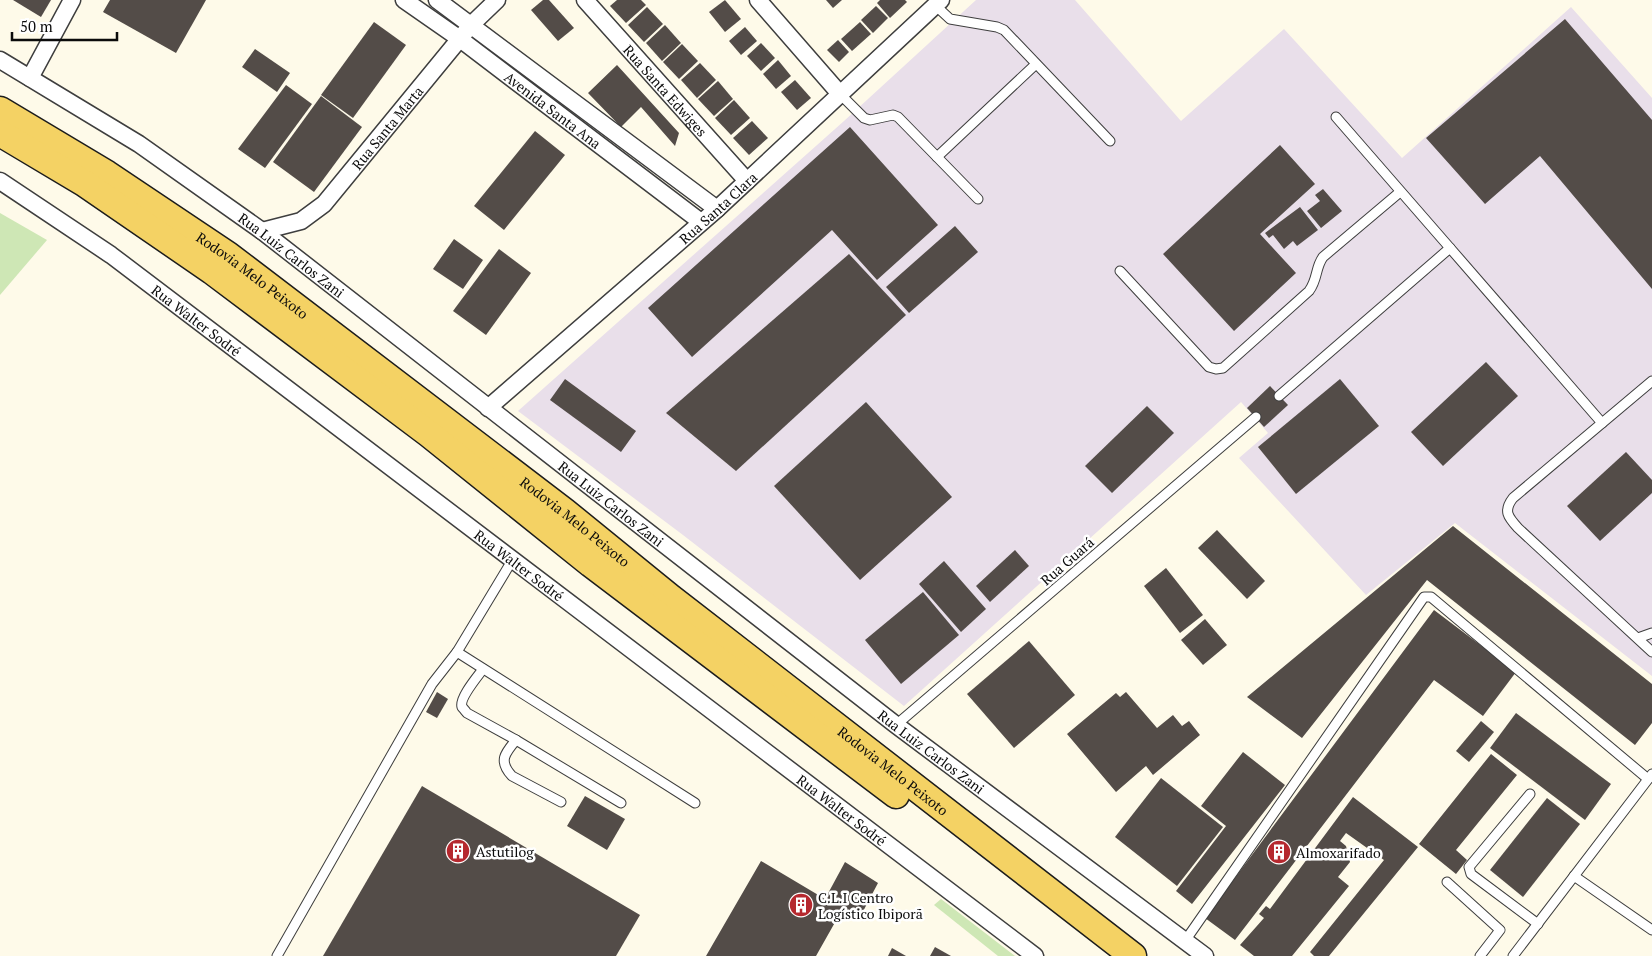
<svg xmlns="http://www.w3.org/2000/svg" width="1652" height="956" font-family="'PT Serif',serif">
	<rect width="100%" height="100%" fill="#fefae9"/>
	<polygon fill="#e9dfea" points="976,0 1075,0 1181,121 1284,29 1402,158 1571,7 1652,98 1652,676 1455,523 1366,595 1239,458 1268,433 1241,402 904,706 683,535 518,411 844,121"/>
	<g fill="#cee7b5">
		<polygon points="0,213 47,240 0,295"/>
		<polygon points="941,899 1015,956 998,956 934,905"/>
	</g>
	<g fill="#534c48">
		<polygon points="13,0 51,0 41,17"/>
		<polygon points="110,0 206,0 176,53 103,12"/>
		<polygon points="543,0 549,0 574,28 558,41 531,10"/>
		<polygon points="617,0 641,0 646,5 626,23 610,6"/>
		<polygon points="725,0 741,19 725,32 709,12"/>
		<polygon points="826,0 842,0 833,8"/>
		<polygon points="880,0 905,0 907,2 890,18 877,3"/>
		<polygon points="876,6 888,18 873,33 861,20"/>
		<polygon points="647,7 663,24 644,42 628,25"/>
		<polygon points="1565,19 1652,120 1652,289 1540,156 1485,204 1426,138"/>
		<polygon points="374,22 406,45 353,118 321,95"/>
		<polygon points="860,22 871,34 852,51 841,39"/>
		<polygon points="665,25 681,43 662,61 646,43"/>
		<polygon points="745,27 757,41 741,55 729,41"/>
		<polygon points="838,40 849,52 839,62 827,50"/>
		<polygon points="761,43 775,58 761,71 747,56"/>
		<polygon points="682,44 698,61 679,79 663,62"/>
		<polygon points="255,49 290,73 277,92 242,67"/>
		<polygon points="778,60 791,76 776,89 763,74"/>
		<polygon points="700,63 716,80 697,98 681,80"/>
		<polygon points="617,65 679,133 675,146 641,107 621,127 588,93"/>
		<polygon points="795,80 811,98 797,110 781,92"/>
		<polygon points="718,81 733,99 714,116 698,99"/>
		<polygon points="286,85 312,104 265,168 238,149"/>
		<polygon points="321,96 362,127 314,192 273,162"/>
		<polygon points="734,100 750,118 731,135 715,118"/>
		<polygon points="752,121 768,138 749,155 733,138"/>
		<polygon points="850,127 938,225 877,280 832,230 692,357 648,308"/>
		<polygon points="535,131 565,155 504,230 474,206"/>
		<polygon points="1280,145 1315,184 1260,234 1296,273 1234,331 1163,254"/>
		<polygon points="1323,189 1342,211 1321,228 1307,211 1320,201 1315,195"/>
		<polygon points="1300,207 1318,230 1297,246 1293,241 1284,249 1273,235 1269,238 1265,233"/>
		<polygon points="955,226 978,252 909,313 886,287"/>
		<polygon points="454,239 483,260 463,289 433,269"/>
		<polygon points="499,249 531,273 486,335 453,311"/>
		<polygon points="849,254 906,315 736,471 666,413"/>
		<polygon points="1486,362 1518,396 1443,466 1411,432"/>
		<polygon points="565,379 636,431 621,452 550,400"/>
		<polygon points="1340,379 1379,426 1296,494 1258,447"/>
		<polygon points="1270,386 1288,405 1264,427 1247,408"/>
		<polygon points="866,402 952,497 860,580 774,486"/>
		<polygon points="1147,406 1174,433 1112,493 1085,466"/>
		<polygon points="1626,452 1652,480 1652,493 1600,541 1567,506"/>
		<polygon points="1453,526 1652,684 1652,723 1635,745 1427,580 1302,738 1247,697"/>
		<polygon points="1217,530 1265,581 1247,599 1198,548"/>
		<polygon points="1015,550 1029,566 990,602 976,586"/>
		<polygon points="944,561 986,609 961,632 919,584"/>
		<polygon points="1166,568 1203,615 1180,633 1144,586"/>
		<polygon points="923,592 959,635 901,684 865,640"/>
		<polygon points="1434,610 1516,672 1483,716 1434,680 1235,940 1205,918"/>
		<polygon points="1205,619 1227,645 1203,665 1181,640"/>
		<polygon points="1029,641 1075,695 1014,748 967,694"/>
		<polygon points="437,692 448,699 437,718 426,712"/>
		<polygon points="1126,692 1157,728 1173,715 1182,726 1189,721 1200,735 1153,775 1146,766 1116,792 1067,734 1116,693 1120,697"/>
		<polygon points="1516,713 1611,784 1585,820 1490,748"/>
		<polygon points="1481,721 1494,732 1469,762 1456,751"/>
		<polygon points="1243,752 1285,785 1192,904 1176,891 1226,826 1201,806"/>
		<polygon points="1491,754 1517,775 1456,850 1467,860 1456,874 1419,844"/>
		<polygon points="1161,778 1223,827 1177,886 1115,837"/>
		<polygon points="422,786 640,915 616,956 323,956"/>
		<polygon points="585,796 625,819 607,850 567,826"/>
		<polygon points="1353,797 1418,847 1329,956 1314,956 1310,952 1384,860 1346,833 1340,841 1346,846 1350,862 1338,877 1349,886 1292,956 1254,956 1240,945 1264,918 1259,914 1266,906 1270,909"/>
		<polygon points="1547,798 1580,824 1523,897 1490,870"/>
		<polygon points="761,861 825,899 845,862 878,883 859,919 842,910 816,956 706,956"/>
		<polygon points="935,947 951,956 930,956"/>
		<polygon points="892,948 906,956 888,956"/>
	</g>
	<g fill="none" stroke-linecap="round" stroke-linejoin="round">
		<g stroke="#3e3e3e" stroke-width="11">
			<g id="service">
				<polyline points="935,5 950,19 997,27 1004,30 1110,141"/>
				<polyline points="840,94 864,118 870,120 893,115 898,117 978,199"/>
				<polyline points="1336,117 1450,248"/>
				<polyline points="937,157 1036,64"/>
				<path d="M1120 271 1209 367 1216 369 1223 368 1309 291C1318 279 1315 268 1323 257L1400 192"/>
				<path d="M1652 381 1513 498C1503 511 1508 517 1518 528L1652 652"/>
				<polyline points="1279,396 1450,248 1602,423"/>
				<polyline points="1638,638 1652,633"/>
				<polyline points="457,652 695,803"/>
				<path d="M483 669C478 676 459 698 462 707 463 708 467 713 467 713L516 740 621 803"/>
				<polyline points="896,725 1256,417"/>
				<path d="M516 740C505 753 498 761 512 776L561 802"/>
				<polyline points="1530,794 1469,867 1471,874 1538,924"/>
				<polyline points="1574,876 1652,930"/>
				<polyline points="1447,882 1500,930 1480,956"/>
				<polyline points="1185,941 1424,597 1431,597 1648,779"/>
				<polyline points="277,956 432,684 457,652 513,559"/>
				<polyline points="1513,956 1652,774"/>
			</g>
		</g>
		<g stroke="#3e3e3e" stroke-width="19">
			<g id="minor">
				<path id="s1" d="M404 0 460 39 701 222"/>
				<polyline points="437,0 717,209"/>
				<path id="s2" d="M585 0 747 181"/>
				<polyline points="758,0 840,94"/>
				<path id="s3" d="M0 60 139 144 262 231 896 725 1205 956"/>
				<polyline points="30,78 72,0"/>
				<path id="s4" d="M0 181 111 255 1035 956"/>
				<path id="s5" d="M262 231 301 221 324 204 471 25 497 0"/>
				<path id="s6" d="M488 408 717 209 941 0"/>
			</g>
		</g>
		<g stroke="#1c1c1c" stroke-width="29">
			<g id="primary">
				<path id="s7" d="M0 110 107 174 228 255 564 511 671 598 1133 956"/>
				<polyline points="0,133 84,183 212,271 429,434 591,564 896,795"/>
			</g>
		</g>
		<use href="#service" stroke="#fff" stroke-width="9"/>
		<use href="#minor" stroke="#fff" stroke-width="16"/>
		<use href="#primary" stroke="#f4d264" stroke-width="26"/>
	</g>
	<defs>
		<g id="building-disc" transform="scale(1.25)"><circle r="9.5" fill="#b5282e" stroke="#fff"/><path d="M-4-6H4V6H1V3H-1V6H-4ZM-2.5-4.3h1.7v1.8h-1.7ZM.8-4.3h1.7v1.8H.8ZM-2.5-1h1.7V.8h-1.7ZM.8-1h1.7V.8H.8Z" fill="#fff"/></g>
	</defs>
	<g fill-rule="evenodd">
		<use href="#building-disc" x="458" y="851"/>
		<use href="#building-disc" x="1279" y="852"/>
		<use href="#building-disc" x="801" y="905"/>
	</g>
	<g text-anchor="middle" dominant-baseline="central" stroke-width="5" stroke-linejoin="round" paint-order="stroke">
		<g font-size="14" fill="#0b0b0b" stroke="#fff">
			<text stroke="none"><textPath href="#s2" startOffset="121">Rua Santa Edwiges</textPath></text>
			<text stroke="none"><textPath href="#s1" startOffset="185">Avenida Santa Ana</textPath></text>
			<text stroke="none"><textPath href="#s5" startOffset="168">Rua Santa Marta</textPath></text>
			<text stroke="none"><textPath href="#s6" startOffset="305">Rua Santa Clara</textPath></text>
			<text stroke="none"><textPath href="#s3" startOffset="351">Rua Luiz Carlos Zani</textPath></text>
			<text stroke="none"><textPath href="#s7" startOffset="302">Rodovia Melo Peixoto</textPath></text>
			<text stroke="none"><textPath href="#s4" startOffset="241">Rua Walter Sodré</textPath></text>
			<text stroke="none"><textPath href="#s3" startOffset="756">Rua Luiz Carlos Zani</textPath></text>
			<text stroke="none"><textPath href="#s7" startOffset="708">Rodovia Melo Peixoto</textPath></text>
			<text transform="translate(1067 561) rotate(-41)">Rua Guará</text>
			<text stroke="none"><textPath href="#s4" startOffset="646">Rua Walter Sodré</textPath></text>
			<text stroke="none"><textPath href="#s3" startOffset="1161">Rua Luiz Carlos Zani</textPath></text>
			<text stroke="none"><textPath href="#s7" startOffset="1112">Rodovia Melo Peixoto</textPath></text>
			<text stroke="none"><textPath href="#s4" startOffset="1051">Rua Walter Sodré</textPath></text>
		</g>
		<g font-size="14" fill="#0b0b0b" stroke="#fff" text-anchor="start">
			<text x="476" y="851">Astutilog</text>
			<text x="1296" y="852">Almoxarifado</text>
			<text x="818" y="897">C.L.I Centro<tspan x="818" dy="16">Logístico Ibiporã</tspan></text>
		</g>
	</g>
	<path d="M12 32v8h105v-8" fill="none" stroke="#0b0b0b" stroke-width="2.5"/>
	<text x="20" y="32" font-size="15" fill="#0b0b0b" stroke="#ffffff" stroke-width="4" paint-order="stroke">50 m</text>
</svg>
